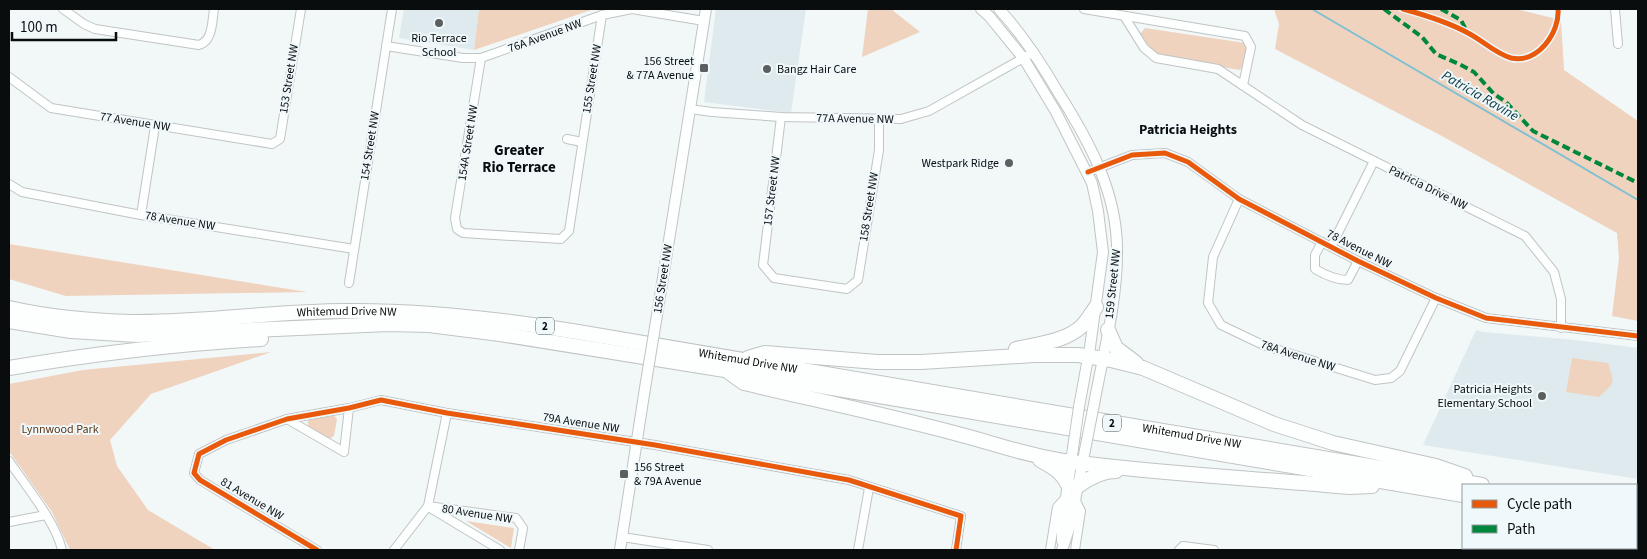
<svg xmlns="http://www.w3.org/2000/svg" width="1647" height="559" font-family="'Source Sans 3',sans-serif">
	<rect width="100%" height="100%" fill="#f2f7f8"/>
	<g fill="#deeaed">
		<polygon points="404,9 479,9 474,50 399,38"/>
		<polygon points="716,9 806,9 791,113 704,102"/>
		<polygon points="1476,330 1483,332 1575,340 1638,348 1638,479 1423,445"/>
	</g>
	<g fill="#efd3be">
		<polygon points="479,9 594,9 474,50"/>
		<polygon points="868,9 891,9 920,32 862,57"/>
		<polygon points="1274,9 1516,9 1561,20 1564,70 1638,121 1638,321 1612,316 1619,258 1617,233 1440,135 1275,49 1279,24"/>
		<polygon points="1145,28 1245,43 1248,49 1244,67 1239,70 1162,56 1152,50 1140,34"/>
		<polygon points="9,244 307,292 66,296 9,279"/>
		<polygon points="271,352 151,394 110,440 117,466 148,510 215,550 70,550 52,512 9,451 9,384 83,370"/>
		<path d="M1572 358 1608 363C1615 384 1615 382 1599 397L1566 392Z"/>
		<polygon points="333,414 337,419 334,436 329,439 308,426 308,421 310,417"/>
		<polygon points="466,521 514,528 511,548"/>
	</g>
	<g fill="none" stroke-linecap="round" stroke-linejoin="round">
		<polyline stroke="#7ec0d2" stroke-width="2" points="1312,9 1638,200"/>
		<g stroke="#c0c4c5" stroke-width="10">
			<g id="street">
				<path d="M63 9 84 24 95 29 199 45C213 41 212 21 214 9"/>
				<polyline points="1084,9 1245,36 1251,47 1243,85"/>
				<polyline points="1615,9 1618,44"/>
				<polyline points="1124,16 1144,48 1156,58 1218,69 1302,125 1525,236 1554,272 1561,299 1561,328"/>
				<polyline points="386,46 463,58 481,58 602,15 632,9 704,21"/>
				<polyline points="481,58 455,218 457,229 463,233 561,239 569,231 602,15"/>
				<polyline points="9,77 51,108 272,144 280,139 301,9"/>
				<polyline points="690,109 712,112 781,117 901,119 929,111 1034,52"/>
				<polyline points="781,117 763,265 774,278 847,289 858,280 879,150 879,120"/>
				<polyline points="567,139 582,142"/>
				<polyline points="1088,172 1132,155 1165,153 1188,162 1239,199 1358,261 1436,298 1486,318 1638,336"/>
				<polyline points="9,184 22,192 141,215 354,249"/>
				<polyline points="1239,199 1213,257 1208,303 1221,325 1263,345 1375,380 1391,378 1400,371 1436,298"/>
				<polyline points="141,215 155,126"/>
				<path d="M1322 242 1315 255V269C1325 275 1336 280 1348 280L1358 261"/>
				<polyline points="1331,247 1374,161"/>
				<polyline points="349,283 392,9"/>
				<polyline points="287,419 344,452 349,408"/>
				<path d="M9 461C25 485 56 522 62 550"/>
				<polyline points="428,506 516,518 523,528 519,550"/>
				<polyline points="432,509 500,550"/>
				<polyline points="9,522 46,515"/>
				<polyline points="622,537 708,550"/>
				<polyline points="317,550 200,480 194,473 199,454 226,440 287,419 349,408 381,400 447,413 655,445 849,480 961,516 956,550"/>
				<polyline points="394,550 428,506 447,413"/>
				<polyline points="858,550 869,488"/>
				<polyline points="1050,550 1057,507 1066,497"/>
				<polyline points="1075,550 1081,511 1075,499"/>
				<polyline points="1179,550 1183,546 1214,550"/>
			</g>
		</g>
		<g stroke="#c0c4c5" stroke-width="12">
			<g id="secondary">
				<polyline points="981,9 989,16 1024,59 1056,112 1092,183 1098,211 1103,252 1090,347 1079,407"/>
				<path d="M999 9C1023 35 1040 61 1058 92 1089 141 1118 193 1117 253 1117 302 1104 351 1095 399"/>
				<polyline points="658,309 706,9"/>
				<polyline points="1062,541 1062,526 1073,448"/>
				<polyline points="620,550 645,388"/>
				<polyline points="1062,550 1070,526 1085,450"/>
			</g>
		</g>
		<g stroke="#c0c4c5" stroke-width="16">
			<g id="highway">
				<path id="s1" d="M9 308C49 317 91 321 133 322 203 323 274 311 345 311 424 310 500 319 578 332L1482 485"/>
				<polyline points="9,321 71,331 137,335 388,324 429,325 500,334 725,370 1463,495"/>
				<polyline points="1108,330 1116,348 1136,363"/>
				<path d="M1016 349C1037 344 1065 342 1082 326 1087 321 1091 314 1096 307"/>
				<polyline points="748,358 765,353 877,362 921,362 1034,355 1078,355 1111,360 1143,368 1274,424 1333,443 1436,466 1465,476"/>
				<path d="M9 368C92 354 177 344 261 339"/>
				<path d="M730 373 744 383C816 400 887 415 958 434 993 443 1028 456 1064 461 1158 474 1254 478 1350 487L1372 486"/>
				<path d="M1040 460C1053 467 1062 472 1068 485"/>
				<path d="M1078 486C1089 478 1103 471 1116 471"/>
				<polyline points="1636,511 1638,512"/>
				<polyline points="1636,524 1638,525"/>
			</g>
		</g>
		<use href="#street" stroke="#fdfefe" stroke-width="8"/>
		<use href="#secondary" stroke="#fdfefe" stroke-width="10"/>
		<use href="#highway" stroke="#fdfefe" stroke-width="14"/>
		<g stroke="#c0c4c5" stroke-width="12" stroke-linecap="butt">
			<g id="secondary-bridge">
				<polyline points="645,388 658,309"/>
				<polyline points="1073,448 1079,407"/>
				<polyline points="1085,450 1095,399"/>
			</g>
		</g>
		<use href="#secondary-bridge" stroke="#fdfefe" stroke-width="10"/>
		<g stroke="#00873e" stroke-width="4" stroke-dasharray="8 4" stroke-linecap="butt">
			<polyline points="1384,9 1422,37 1436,54 1459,64 1474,72 1494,94 1506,102 1533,131 1638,183"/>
			<polyline points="1441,9 1461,20 1466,30"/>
		</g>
		<g stroke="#eff8fb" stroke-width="8">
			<g id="cycleway">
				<path d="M1403 9C1425 15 1448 22 1468 33 1482 40 1496 54 1511 58 1538 64 1560 32 1558 9"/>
				<polyline points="1088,172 1132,155 1165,153 1188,162 1239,199 1358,261 1436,298 1486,318 1638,336"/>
				<polyline points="317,550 200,480 194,473 199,454 226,440 287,419 349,408 381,400 447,413 655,445 849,480 961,516 956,550"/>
			</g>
		</g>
		<use href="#cycleway" stroke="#e8590c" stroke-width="5"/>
	</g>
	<g fill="#5b5f60" stroke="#eff8fb" stroke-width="2">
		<circle cx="439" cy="23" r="5"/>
		<rect x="699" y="63" width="10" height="10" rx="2.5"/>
		<circle cx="767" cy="69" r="5"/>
		<circle cx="1009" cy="163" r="5"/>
		<circle cx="1542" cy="396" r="5"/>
		<rect x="619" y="469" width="10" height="10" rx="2.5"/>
	</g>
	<g text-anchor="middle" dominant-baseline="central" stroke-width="4" stroke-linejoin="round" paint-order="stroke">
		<g fill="#eff8fb" stroke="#4f5455" stroke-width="1">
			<rect x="536" y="317.5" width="18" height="17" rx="4"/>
			<rect x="1103" y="414.5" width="18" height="17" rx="4"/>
		</g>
		<g font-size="11" font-weight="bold" fill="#0a0d0e">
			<text x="545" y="326">2</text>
			<text x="1112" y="423">2</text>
		</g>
		<g font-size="12" fill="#0a0d0e" stroke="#eff8fb">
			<text transform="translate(545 36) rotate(-20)">76A Avenue NW</text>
			<text transform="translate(289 79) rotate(-81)">153 Street NW</text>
			<text transform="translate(592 79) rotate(-81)">155 Street NW</text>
			<text transform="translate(855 119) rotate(1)">77A Avenue NW</text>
			<text transform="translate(135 122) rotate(9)">77 Avenue NW</text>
			<text transform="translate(468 143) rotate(-81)">154A Street NW</text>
			<text transform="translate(370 146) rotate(-81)">154 Street NW</text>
			<text transform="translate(1428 188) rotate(26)">Patricia Drive NW</text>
			<text transform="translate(772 191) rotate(-83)">157 Street NW</text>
			<text transform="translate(869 207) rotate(-81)">158 Street NW</text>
			<text transform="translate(180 221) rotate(9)">78 Avenue NW</text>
			<text transform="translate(1359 249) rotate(27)">78 Avenue NW</text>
			<text transform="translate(663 279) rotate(-81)">156 Street NW</text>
			<text transform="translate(1113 284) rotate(-84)">159 Street NW</text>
			<text stroke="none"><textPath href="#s1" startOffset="339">Whitemud Drive NW</textPath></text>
			<text transform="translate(1298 356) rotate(18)">78A Avenue NW</text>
			<text stroke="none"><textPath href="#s1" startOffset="744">Whitemud Drive NW</textPath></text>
			<text transform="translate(581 423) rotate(9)">79A Avenue NW</text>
			<text stroke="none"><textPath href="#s1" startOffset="1194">Whitemud Drive NW</textPath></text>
			<text transform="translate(252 499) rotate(31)">81 Avenue NW</text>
			<text transform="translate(477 514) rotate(9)">80 Avenue NW</text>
		</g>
		<g font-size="12" fill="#0a0d0e" stroke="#eff8fb" text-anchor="end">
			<text x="439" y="38" text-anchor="middle">Rio Terrace<tspan x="439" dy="14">School</tspan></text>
			<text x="694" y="61">156 Street<tspan x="694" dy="14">&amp; 77A Avenue</tspan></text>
			<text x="777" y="69" text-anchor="start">Bangz Hair Care</text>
			<text x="999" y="163">Westpark Ridge</text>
			<text x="1532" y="389">Patricia Heights<tspan x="1532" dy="14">Elementary School</tspan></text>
			<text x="634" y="467" text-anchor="start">156 Street<tspan x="634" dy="14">&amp; 79A Avenue</tspan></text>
		</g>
		<g font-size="12" fill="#5f3716" stroke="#eff8fb">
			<text x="60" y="429">Lynnwood Park</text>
		</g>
		<g font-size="14" font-style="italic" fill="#0b3742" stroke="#eff8fb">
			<text transform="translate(1480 96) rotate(30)">Patricia Ravine</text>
		</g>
		<g font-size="14" font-weight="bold" fill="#0a0d0e" stroke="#eff8fb">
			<text x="1188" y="130">Patricia Heights</text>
		</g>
		<g font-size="15" font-weight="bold" fill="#0a0d0e" stroke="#eff8fb">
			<text x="519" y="150">Greater<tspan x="519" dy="17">Rio Terrace</tspan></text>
		</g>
	</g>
	<rect width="1647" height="559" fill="none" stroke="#0a0d0e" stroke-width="20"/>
	<rect x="1462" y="484" width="175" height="65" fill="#eff8fb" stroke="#939a9c"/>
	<rect x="1472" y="500" width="25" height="8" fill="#e8590c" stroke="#939a9c"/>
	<text x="1507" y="509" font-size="15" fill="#0a0d0e">Cycle path</text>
	<rect x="1472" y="525" width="25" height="8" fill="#00873e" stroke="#939a9c"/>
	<text x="1507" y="534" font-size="15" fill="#0a0d0e">Path</text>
	<path d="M12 32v8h104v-8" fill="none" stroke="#0a0d0e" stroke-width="2.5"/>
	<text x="20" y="32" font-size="15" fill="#0a0d0e" stroke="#eff8fb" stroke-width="4" paint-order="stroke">100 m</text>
</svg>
